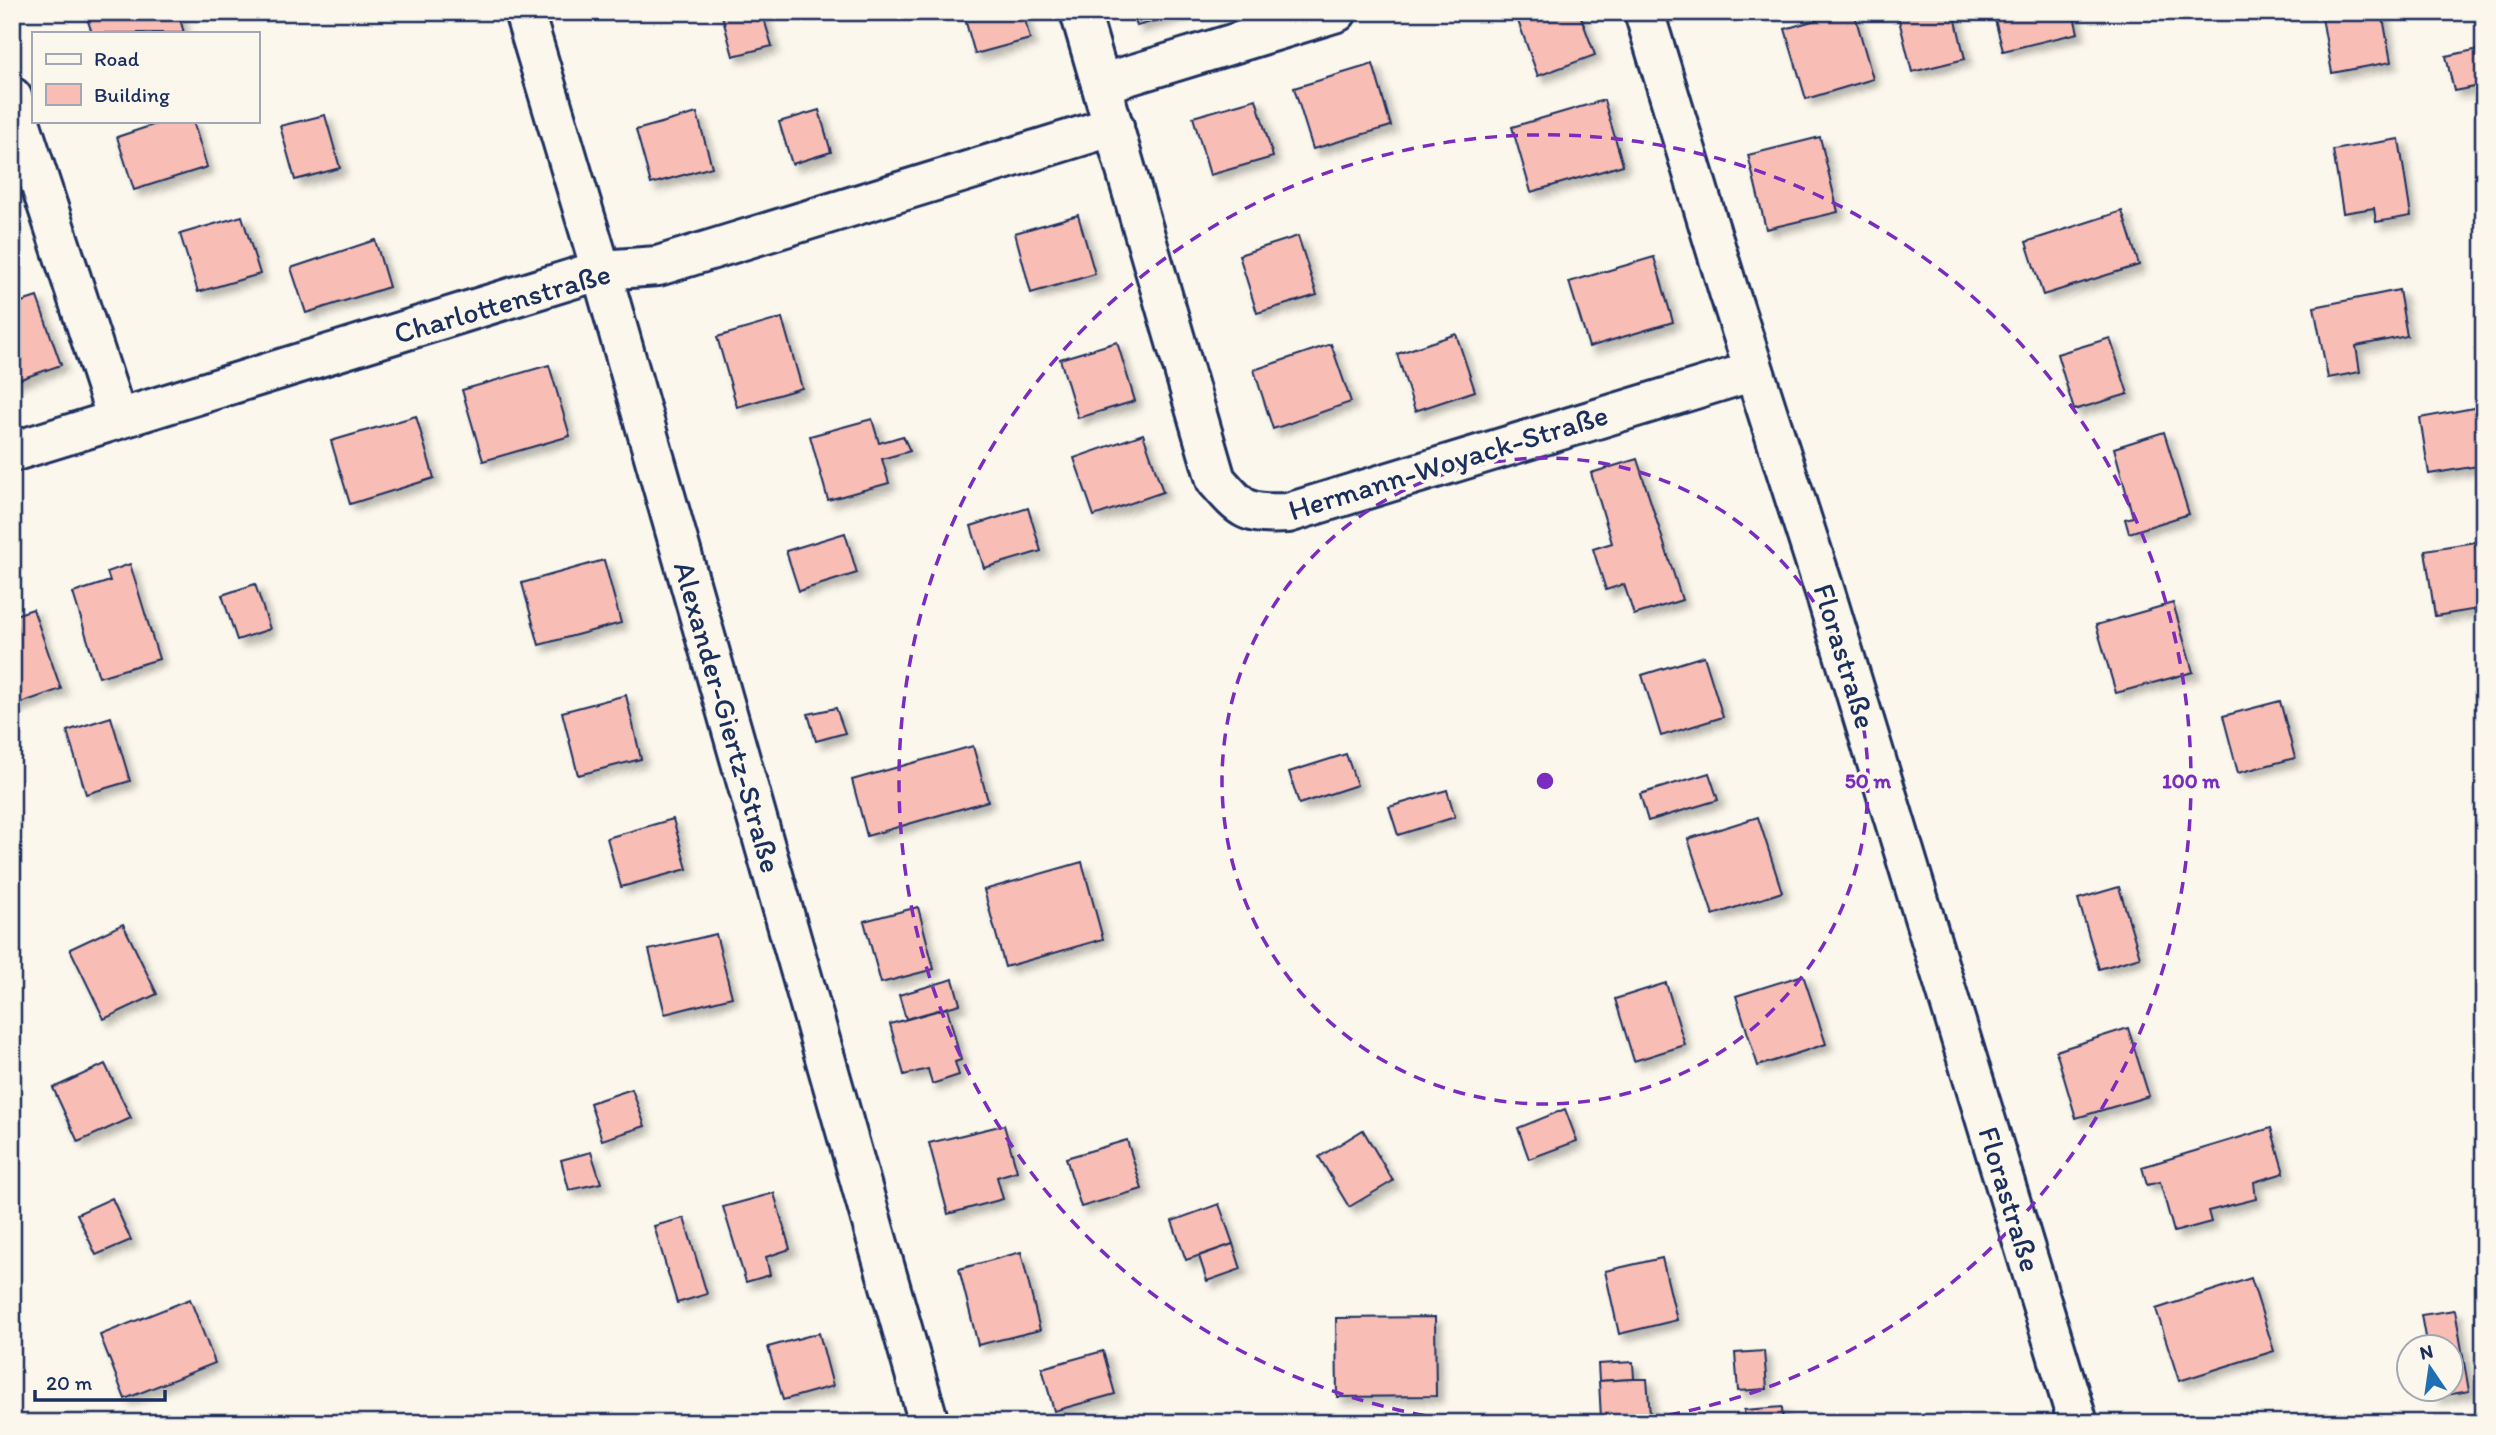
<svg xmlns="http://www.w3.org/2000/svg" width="2496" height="1435" font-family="Itim,sans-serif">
	<defs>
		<filter id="shadow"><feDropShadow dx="6" dy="6" stdDeviation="3.5" flood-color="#0004"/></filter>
	</defs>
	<rect width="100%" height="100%" fill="#fbf7ec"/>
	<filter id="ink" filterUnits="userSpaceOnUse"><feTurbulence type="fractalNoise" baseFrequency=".0143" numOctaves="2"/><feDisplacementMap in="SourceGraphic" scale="14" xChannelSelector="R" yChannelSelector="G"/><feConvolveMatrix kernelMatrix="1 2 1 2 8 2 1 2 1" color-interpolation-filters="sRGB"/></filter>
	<g filter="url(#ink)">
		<g fill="#f8bdb4" stroke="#1b2f5e" stroke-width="2" filter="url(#shadow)">
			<polygon points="85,12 178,12 184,33 92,33"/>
			<polygon points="721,12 762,12 772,46 733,56"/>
			<polygon points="963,12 1023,12 1030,39 975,54"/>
			<polygon points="1133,12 1186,12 1137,26"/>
			<polygon points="1534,12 1579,12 1595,55 1538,76 1517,18"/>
			<polygon points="1843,12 1854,12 1873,79 1806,99 1785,29"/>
			<polygon points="1897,12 1954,12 1965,59 1912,72"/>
			<polygon points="1993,12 2073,12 2078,33 2003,51"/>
			<polygon points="2321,12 2382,12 2391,62 2332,73"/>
			<polygon points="2484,48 2484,85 2454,91 2446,56"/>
			<polygon points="1373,64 1391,126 1313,149 1294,88"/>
			<polygon points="1256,99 1273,157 1210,175 1193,117"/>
			<polygon points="1604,100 1623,165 1531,192 1512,127"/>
			<polygon points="819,110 831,152 792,164 779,122"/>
			<polygon points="697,113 712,167 651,184 636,130"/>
			<polygon points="325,115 340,168 295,180 280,126"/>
			<polygon points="165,121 193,121 207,167 134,190 117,137"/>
			<polygon points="1820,137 1838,212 1766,229 1748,155"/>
			<polygon points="2399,139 2411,216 2376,222 2374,208 2343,213 2333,150"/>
			<polygon points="2122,211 2139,265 2043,295 2026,242"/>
			<polygon points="1078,215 1095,274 1031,293 1015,233"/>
			<polygon points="242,216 260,274 198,292 180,234"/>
			<polygon points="1298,236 1317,295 1257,313 1239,255"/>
			<polygon points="375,240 389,287 306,313 291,268"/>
			<polygon points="1654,257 1673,322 1589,347 1569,282"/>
			<polygon points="2399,290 2407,336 2356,346 2360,372 2328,378 2314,307"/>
			<polygon points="37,297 61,365 12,382 12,305"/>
			<polygon points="782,318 802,388 737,407 717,337"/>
			<polygon points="1456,334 1475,391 1415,411 1397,354"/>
			<polygon points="2110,338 2128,394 2074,410 2057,354"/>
			<polygon points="1117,342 1135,401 1078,418 1060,359"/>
			<polygon points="1331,344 1351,402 1273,429 1254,370"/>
			<polygon points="549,365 570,436 483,461 462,390"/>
			<polygon points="2484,406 2484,465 2429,474 2420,418"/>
			<polygon points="416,416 434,478 350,504 331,441"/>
			<polygon points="872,419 879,443 903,436 910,451 882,459 889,483 828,500 810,436"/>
			<polygon points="2164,432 2189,514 2129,533 2125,519 2133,517 2114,448"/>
			<polygon points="1143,434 1163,492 1094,516 1074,458"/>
			<polygon points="1637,459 1682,600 1634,615 1624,584 1606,590 1593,549 1612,543 1591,473"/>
			<polygon points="1028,508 1041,551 984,568 971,526"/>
			<polygon points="845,533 857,573 799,591 786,551"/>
			<polygon points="2475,542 2484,593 2484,608 2435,616 2425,550"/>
			<polygon points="604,560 621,623 539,645 522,583"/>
			<polygon points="130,564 159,659 99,677 73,593 110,581 107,572"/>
			<polygon points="255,584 270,629 237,640 222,595"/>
			<polygon points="2173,603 2193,672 2116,693 2096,625"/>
			<polygon points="33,609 61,689 12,706 12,616"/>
			<polygon points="1704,656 1723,717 1661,736 1642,675"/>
			<polygon points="626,695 641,759 578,775 562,712"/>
			<polygon points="2280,701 2295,758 2238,773 2223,716"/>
			<polygon points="836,708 845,733 816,741 808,714"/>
			<polygon points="111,717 130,781 86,794 67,731"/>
			<polygon points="973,746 988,801 867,836 852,780"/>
			<polygon points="1346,754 1357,785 1299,804 1289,772"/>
			<polygon points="1709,773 1718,800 1648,821 1640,794"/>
			<polygon points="1447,790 1455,817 1398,835 1389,807"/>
			<polygon points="1758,817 1782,892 1713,915 1688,839"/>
			<polygon points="673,819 687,869 621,887 607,838"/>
			<polygon points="1082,862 1103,939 1005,967 984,890"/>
			<polygon points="2119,887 2140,957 2099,969 2078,899"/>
			<polygon points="918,907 934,969 881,983 864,921"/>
			<polygon points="123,924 157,994 104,1019 70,949"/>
			<polygon points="716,934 732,997 665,1014 649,950"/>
			<polygon points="1803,975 1826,1044 1758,1066 1736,996"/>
			<polygon points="953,979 960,1004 906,1019 899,995"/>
			<polygon points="1666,983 1685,1045 1634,1061 1615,999"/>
			<polygon points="947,1008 961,1060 955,1062 959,1075 932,1084 928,1069 904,1075 890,1024"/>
			<polygon points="2128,1028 2149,1096 2076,1118 2056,1051"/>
			<polygon points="105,1064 131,1118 78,1142 53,1088"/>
			<polygon points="632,1089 645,1126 602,1140 590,1103"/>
			<polygon points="1565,1109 1577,1141 1529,1159 1518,1128"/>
			<polygon points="1004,1125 1017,1171 997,1177 1003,1199 948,1214 929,1143"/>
			<polygon points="2271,1128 2284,1173 2254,1182 2256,1199 2208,1211 2211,1222 2174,1232 2160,1182 2147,1185 2142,1167"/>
			<polygon points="1363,1130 1393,1181 1349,1207 1319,1157"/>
			<polygon points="1127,1140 1142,1189 1081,1207 1066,1158"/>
			<polygon points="591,1152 601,1183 569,1190 561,1160"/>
			<polygon points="774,1193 790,1249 766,1257 770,1275 746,1282 723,1207"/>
			<polygon points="112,1198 131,1240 96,1255 77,1214"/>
			<polygon points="1219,1204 1233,1244 1186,1260 1172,1221"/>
			<polygon points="684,1218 707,1294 677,1303 654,1226"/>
			<polygon points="1233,1244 1241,1269 1207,1281 1199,1256"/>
			<polygon points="1021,1252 1040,1330 978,1345 959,1269"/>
			<polygon points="1662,1258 1677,1320 1619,1334 1605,1271"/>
			<polygon points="2251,1278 2274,1351 2179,1381 2156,1309"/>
			<polygon points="190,1299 215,1363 125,1399 100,1335"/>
			<polygon points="2455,1310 2469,1391 2435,1397 2434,1390 2450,1390 2450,1348 2427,1348 2421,1315"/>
			<polygon points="1435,1317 1436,1396 1337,1397 1336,1318"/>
			<polygon points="819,1333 833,1386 783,1400 768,1347"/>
			<polygon points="1103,1351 1115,1394 1054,1411 1042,1368"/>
			<polygon points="1764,1351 1767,1389 1738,1391 1735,1353"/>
			<polygon points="1633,1362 1634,1379 1599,1381 1598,1364"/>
			<polygon points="1634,1379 1647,1379 1650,1415 1601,1418 1599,1381"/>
			<polygon points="1782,1407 1783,1423 1745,1423 1744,1410"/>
		</g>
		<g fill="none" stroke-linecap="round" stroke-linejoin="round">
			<g stroke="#1b2f5e" stroke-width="44">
				<g id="street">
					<polyline points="524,12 601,270 929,1423"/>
					<path d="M1080 12 1216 480C1243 511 1246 515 1288 513L1754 371"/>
					<polyline points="1644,12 1729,292 1825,592 2078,1423"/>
					<polyline points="1101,84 1337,12"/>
					<polyline points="12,97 117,419"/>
					<polyline points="12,452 601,270 658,266 1114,126"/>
				</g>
			</g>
			<use href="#street" stroke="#fbf7ec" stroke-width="38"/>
		</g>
	</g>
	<g fill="none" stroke="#7b2cbf" stroke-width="3.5" stroke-dasharray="12 9">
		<circle cx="1545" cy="781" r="323"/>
		<path d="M1466 1422A646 646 0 1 1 1624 1422"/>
	</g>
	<g text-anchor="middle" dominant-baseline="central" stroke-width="7" stroke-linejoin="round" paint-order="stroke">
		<g font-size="30" fill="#1b2f5e" stroke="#fbf7ec">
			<text transform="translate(502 303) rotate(-16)">Charlottenstraße</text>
			<text transform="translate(1448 462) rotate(-17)">Hermann-Woyack-Straße</text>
			<text transform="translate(1845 656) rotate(73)">Florastraße</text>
			<text transform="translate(728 717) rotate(74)">Alexander-Giertz-Straße</text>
			<text transform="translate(2010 1199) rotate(73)">Florastraße</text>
		</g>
	</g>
	<circle cx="1545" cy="781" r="10" fill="#7b2cbf" stroke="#fbf7ec" stroke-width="3.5"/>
	<g font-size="21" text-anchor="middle" font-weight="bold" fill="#7b2cbf" stroke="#fbf7ec" stroke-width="7" stroke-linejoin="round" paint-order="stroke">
		<text x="1868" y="788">50 m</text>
		<text x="2191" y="788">100 m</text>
	</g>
	<rect width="2496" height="1435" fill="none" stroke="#fbf7ec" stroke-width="42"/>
	<rect x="21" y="21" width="2454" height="1393" fill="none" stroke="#1b2f5e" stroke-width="2.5" filter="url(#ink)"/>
	<rect x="32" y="32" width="228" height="91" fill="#fbf7ec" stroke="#a1a7b3" stroke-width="2"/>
	<rect x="46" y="54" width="35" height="10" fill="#fbf7ec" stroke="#a1a7b3" stroke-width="2"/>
	<text x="94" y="66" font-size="21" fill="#1b2f5e">Road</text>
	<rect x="46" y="84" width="35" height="21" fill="#f8bdb4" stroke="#a1a7b3" stroke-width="2"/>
	<text x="94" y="102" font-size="21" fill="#1b2f5e">Building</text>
	<g transform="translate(2430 1368) rotate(347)"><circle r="33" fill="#fbf7ec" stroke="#a1a7b3" stroke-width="2"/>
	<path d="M0-5L12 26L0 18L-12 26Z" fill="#1f6fb2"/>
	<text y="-10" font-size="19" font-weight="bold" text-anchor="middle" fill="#1b2f5e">N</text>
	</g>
	<path d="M35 1390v10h130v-10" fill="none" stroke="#1b2f5e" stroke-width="3.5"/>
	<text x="46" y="1390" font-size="21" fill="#1b2f5e" stroke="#fbf7ec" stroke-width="5" paint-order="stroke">20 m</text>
</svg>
